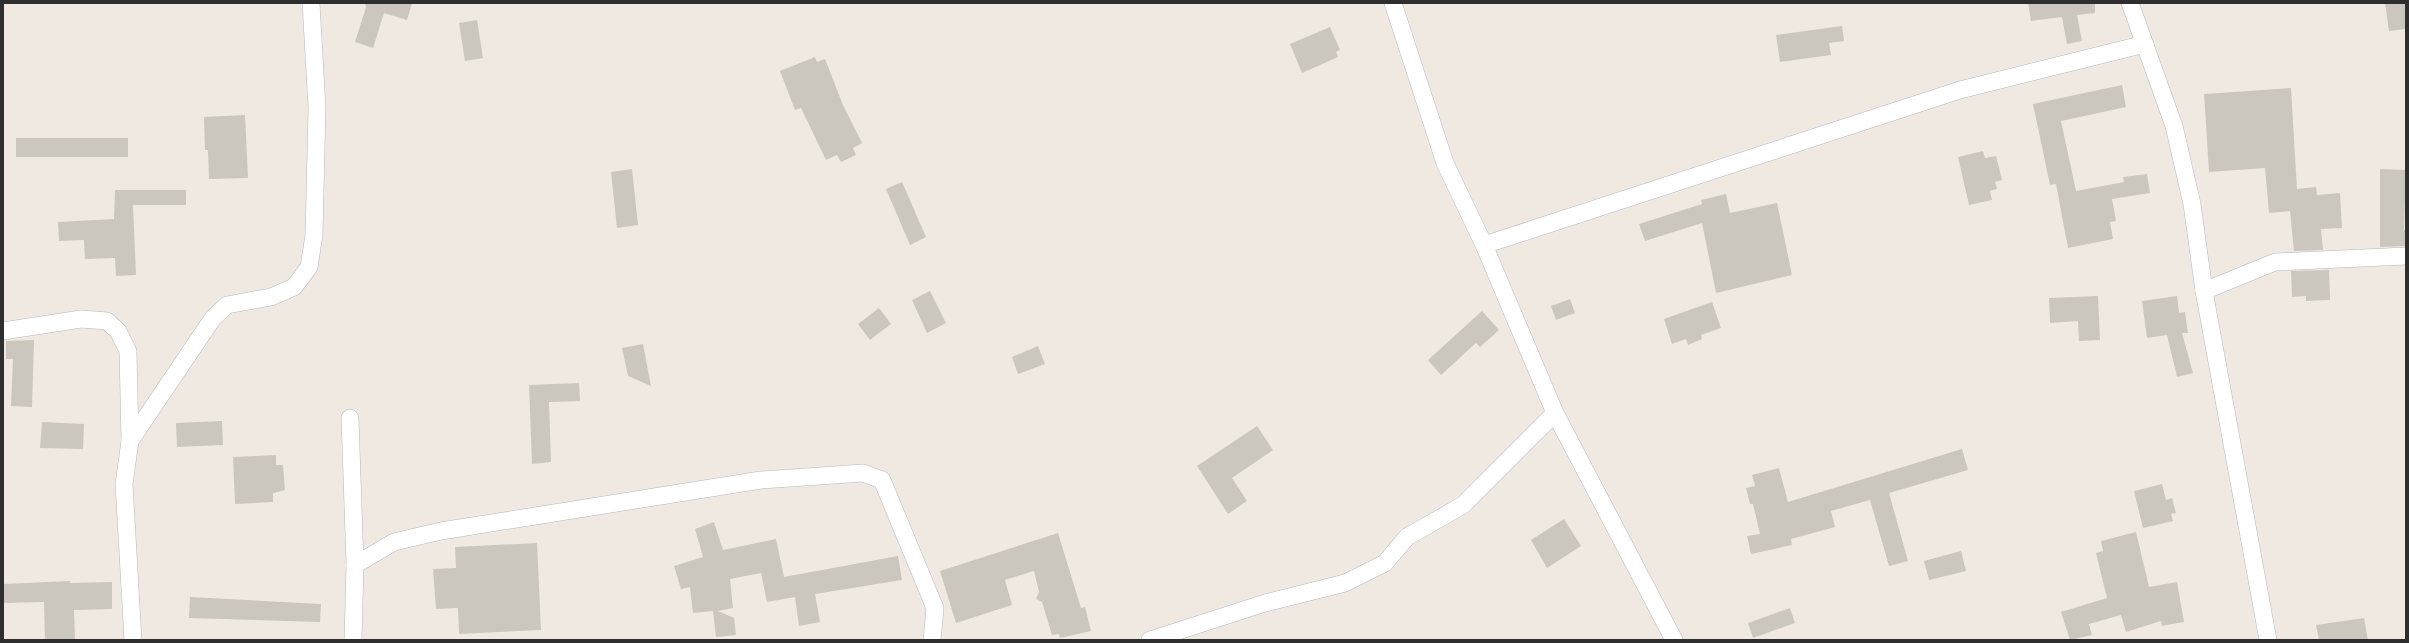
<svg xmlns="http://www.w3.org/2000/svg" width="2409" height="643" font-family="Figtree,sans-serif">
	<rect width="100%" height="100%" fill="#efe9e1"/>
	<g fill="#cbc7bf">
		<polygon points="365,3 412,3 407,20 384,13 373,48 355,42 366,7"/>
		<polygon points="2028,3 2095,3 2095,13 2077,15 2082,41 2067,44 2062,17 2031,21"/>
		<polygon points="2385,3 2406,3 2406,29 2389,31"/>
		<polygon points="477,20 483,58 465,61 459,23"/>
		<polygon points="1842,26 1844,41 1829,43 1831,55 1780,62 1776,35"/>
		<polygon points="1330,27 1340,50 1336,52 1338,57 1302,73 1290,44"/>
		<polygon points="815,57 817,62 825,59 843,105 862,143 853,148 856,155 841,162 837,155 826,160 801,108 795,110 780,71"/>
		<polygon points="2122,85 2126,107 2061,121 2076,191 2124,182 2123,177 2147,174 2150,193 2112,199 2116,221 2110,222 2113,239 2068,248 2056,184 2050,185 2033,104"/>
		<polygon points="2291,88 2297,189 2316,187 2317,195 2340,193 2342,228 2321,229 2323,250 2294,251 2290,211 2269,213 2265,168 2209,172 2204,94"/>
		<polygon points="245,115 248,178 209,179 208,150 205,150 204,117"/>
		<rect x="16" y="138" width="112" height="19"/>
		<polygon points="1983,151 1985,158 1996,156 2002,180 1995,182 1997,189 1990,191 1992,200 1969,205 1958,157"/>
		<polygon points="632,169 638,225 617,228 611,172"/>
		<polygon points="2380,169 2406,170 2404,230 2406,230 2406,246 2380,247"/>
		<polygon points="902,182 926,237 910,245 886,189"/>
		<polygon points="115,190 186,190 186,205 133,205 136,275 116,276 115,258 85,259 84,240 59,241 58,222 114,219"/>
		<polygon points="1726,194 1730,213 1777,203 1792,275 1716,293 1702,223 1645,241 1639,224 1702,204 1701,200"/>
		<polygon points="2329,270 2330,300 2306,301 2306,296 2292,297 2291,271"/>
		<polygon points="930,291 946,323 927,333 912,300"/>
		<polygon points="2098,296 2100,340 2079,341 2078,321 2050,323 2049,298"/>
		<polygon points="2177,296 2179,313 2185,312 2188,333 2182,333 2193,373 2177,377 2167,335 2147,338 2142,301"/>
		<polygon points="1570,299 1575,313 1556,320 1551,306"/>
		<polygon points="1712,302 1721,328 1701,335 1702,339 1688,345 1686,339 1672,344 1664,319"/>
		<polygon points="879,308 891,324 870,340 858,324"/>
		<polygon points="1482,311 1499,330 1480,347 1476,343 1441,375 1428,360"/>
		<polygon points="34,340 32,407 11,406 13,359 6,359 6,341"/>
		<polygon points="643,344 651,386 628,376 622,348"/>
		<polygon points="1038,346 1045,364 1018,374 1012,357"/>
		<polygon points="579,383 580,401 549,402 551,462 532,464 529,385"/>
		<polygon points="222,421 223,445 177,447 176,423"/>
		<polygon points="42,422 84,424 83,449 40,448"/>
		<polygon points="1257,426 1273,450 1232,478 1247,501 1228,514 1197,466"/>
		<polygon points="1962,449 1968,470 1889,493 1908,561 1889,566 1870,500 1831,511 1835,527 1791,539 1792,545 1751,554 1747,536 1760,534 1753,504 1750,504 1746,488 1755,486 1752,475 1779,468 1788,502"/>
		<polygon points="276,455 276,465 283,465 285,490 273,493 273,502 235,504 233,457"/>
		<polygon points="2162,484 2166,500 2172,498 2176,513 2171,514 2173,521 2143,528 2134,491"/>
		<polygon points="1564,519 1581,546 1547,568 1531,540"/>
		<polygon points="714,522 723,550 776,539 784,577 898,556 902,580 815,594 820,622 799,626 795,597 767,602 761,573 730,579 733,608 718,611 734,618 736,635 716,637 713,611 693,613 690,587 681,589 674,566 703,557 695,529"/>
		<polygon points="2136,532 2149,587 2177,582 2184,622 2162,626 2161,621 2126,632 2121,615 2089,624 2092,635 2070,640 2061,612 2107,598 2096,553 2103,551 2101,541"/>
		<polygon points="1058,533 1081,608 1085,607 1091,631 1060,638 1059,634 1052,635 1042,602 1036,599 1039,592 1034,571 1005,580 1012,605 956,623 940,571"/>
		<polygon points="537,543 541,630 459,634 458,608 436,609 433,569 456,568 455,547"/>
		<polygon points="1961,551 1966,571 1929,580 1924,561"/>
		<polygon points="70,581 70,583 112,582 112,609 74,610 75,640 45,640 44,602 3,603 3,584"/>
		<polygon points="190,597 321,604 320,622 189,618"/>
		<polygon points="1790,608 1795,623 1753,638 1748,623"/>
		<polygon points="2364,618 2368,640 2319,640 2316,625"/>
	</g>
	<g fill="none" stroke-linecap="round" stroke-linejoin="round">
		<g stroke="#b4b7c1" stroke-width="18">
			<g id="street">
				<polyline points="1393,3 1445,163 1484,245 1555,413 1674,640"/>
				<polyline points="2130,3 2174,126 2192,204 2204,291 2268,640"/>
				<polyline points="1484,245 1960,90 2145,44"/>
				<polyline points="2204,291 2275,262 2406,256"/>
				<polyline points="3,331 81,319 107,321 118,331 128,351 130,441 124,484 133,640"/>
				<polyline points="350,418 355,565 353,640"/>
				<polyline points="130,441 213,318 227,305 271,297 294,287 309,267 314,235 317,108 311,3"/>
				<polyline points="355,565 394,542 441,531 761,480 863,473 882,480 935,608 932,640"/>
				<polyline points="1150,640 1265,603 1345,583 1385,563 1407,537 1463,505 1555,413"/>
			</g>
		</g>
		<use href="#street" stroke="#fff" stroke-width="17"/>
	</g>
	<rect width="2409" height="643" fill="none" stroke="#2e2e2e" stroke-width="8"/>
</svg>
